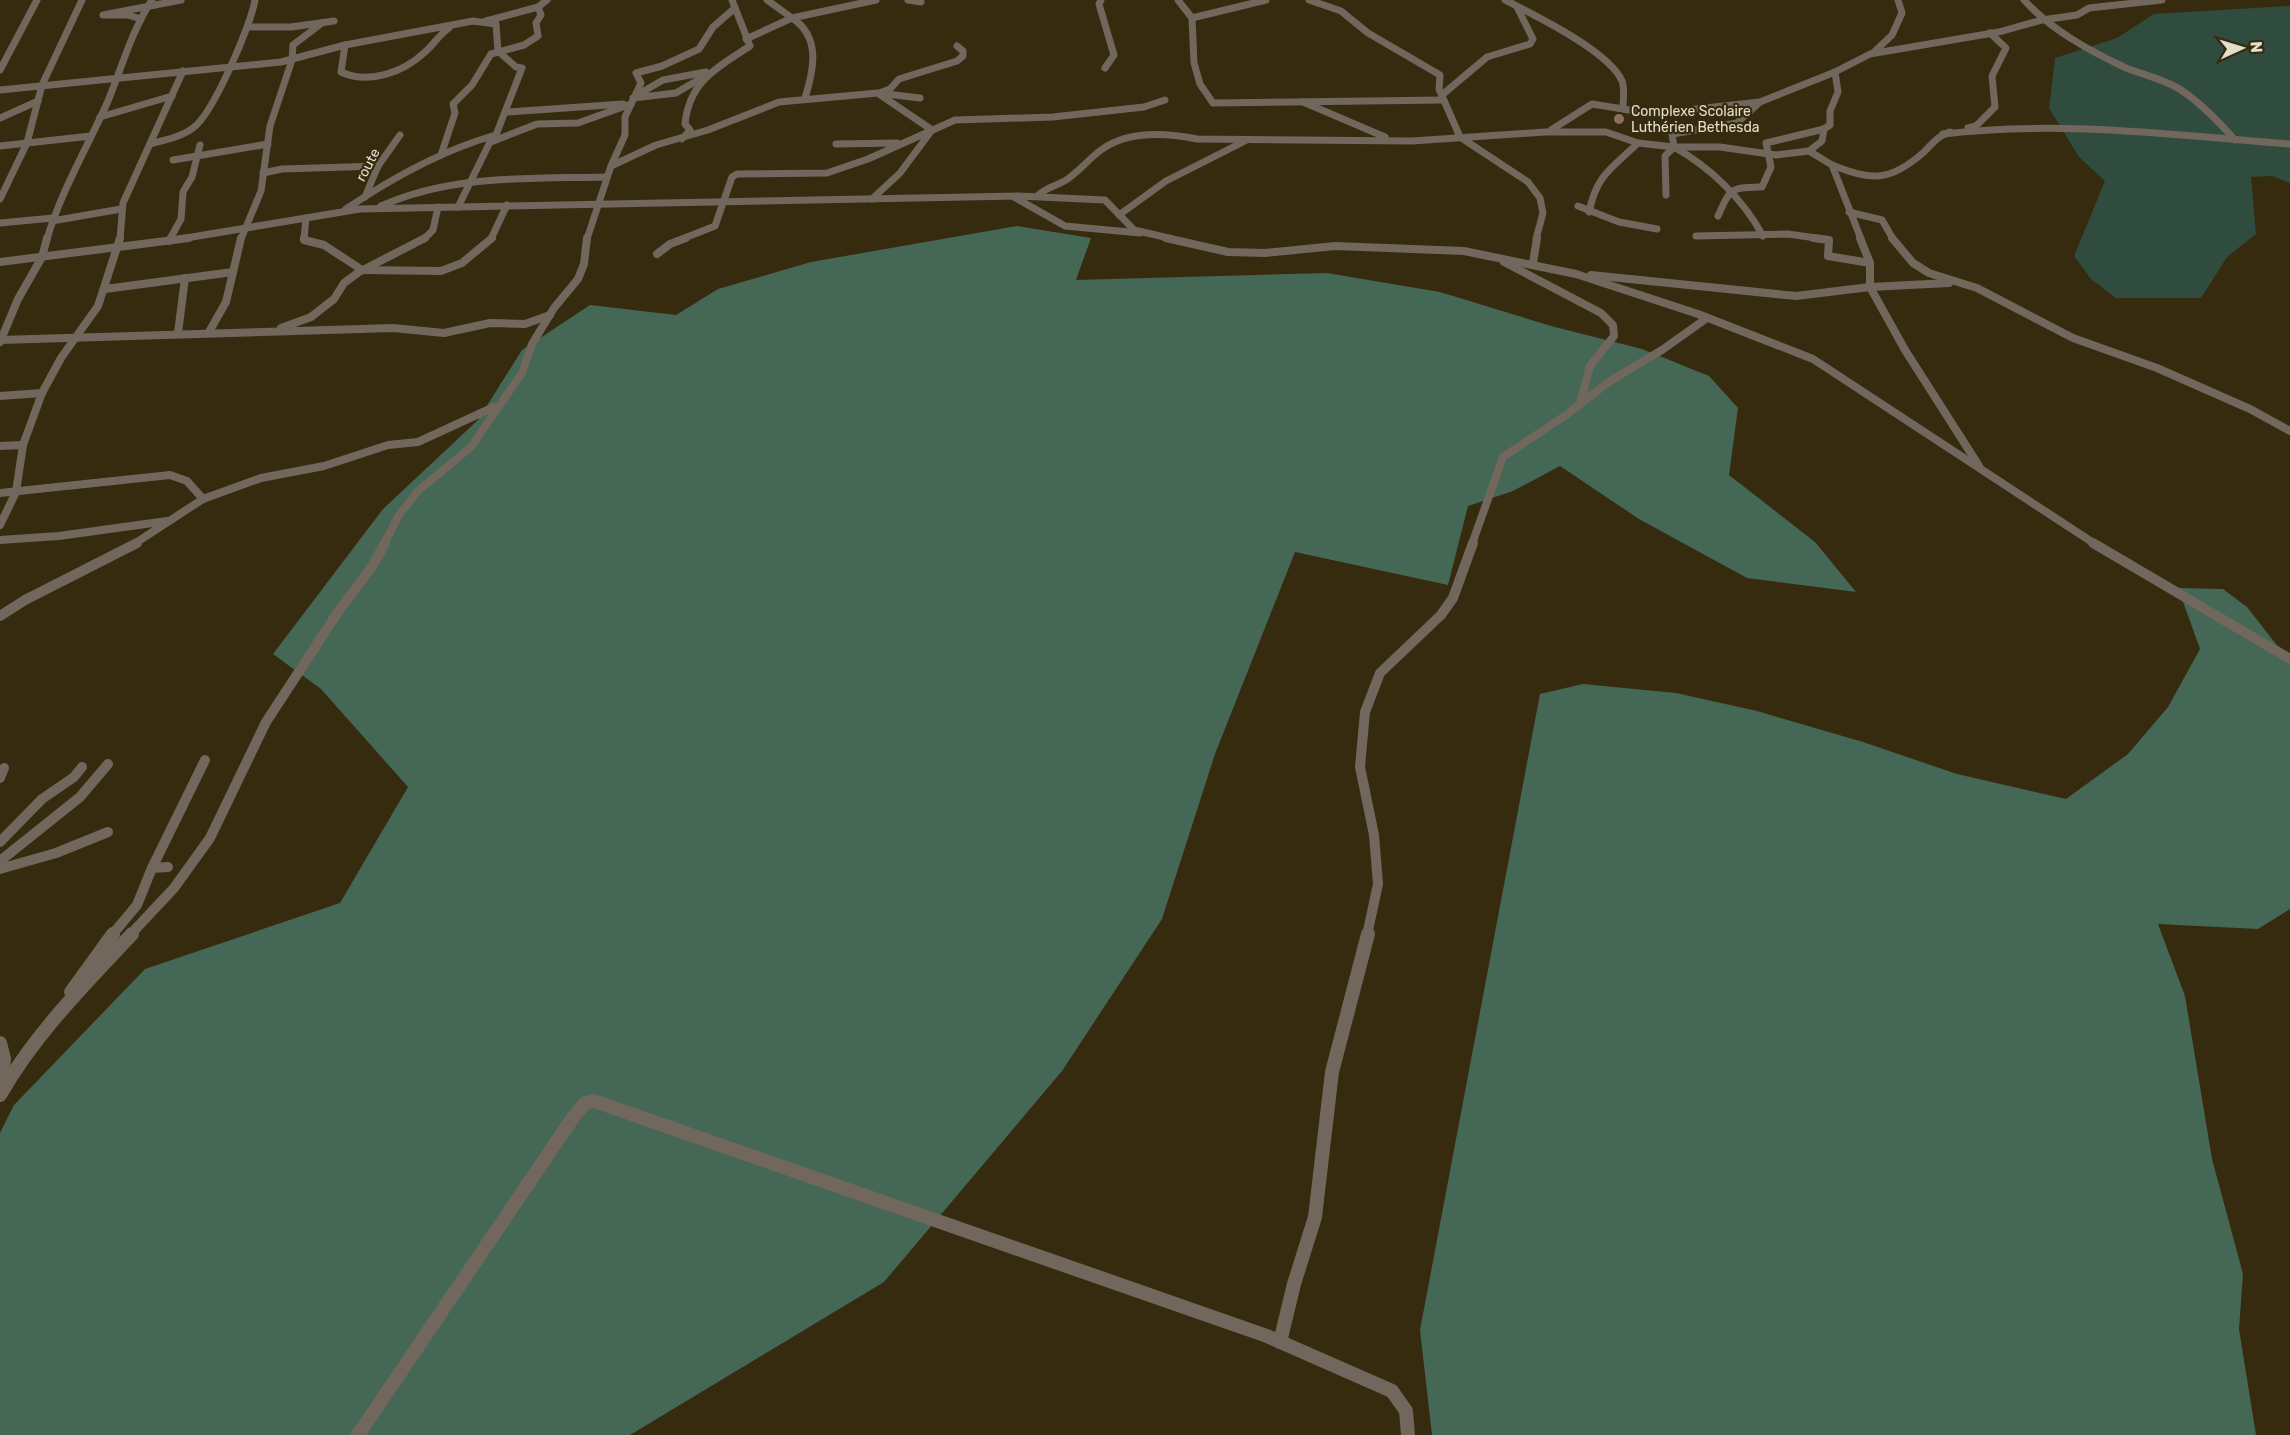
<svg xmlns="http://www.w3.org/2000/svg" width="2290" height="1435" font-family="Rubik,sans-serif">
	<rect width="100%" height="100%" fill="#362b0e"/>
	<polygon fill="#304c3f" points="2290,6 2290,183 2272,176 2251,177 2256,234 2227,257 2201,298 2116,298 2091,279 2074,256 2105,181 2079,157 2049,108 2055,58 2117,38 2154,14"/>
	<g fill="#446756">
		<polygon points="1017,226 1091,238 1076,280 1327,273 1440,292 1551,326 1642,349 1709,376 1738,408 1729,475 1815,542 1856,592 1747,578 1639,519 1560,466 1513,491 1468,506 1448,585 1295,552 1215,754 1162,919 1062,1071 884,1282 630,1435 0,1435 0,1133 14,1105 145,969 340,903 408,787 321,689 273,654 383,509 478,420 522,350 590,305 676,315 718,289 811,262"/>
		<polygon points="2178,588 2223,589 2247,607 2290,662 2290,909 2258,929 2158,924 2185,996 2212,1159 2243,1274 2239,1329 2256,1435 1432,1435 1420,1330 1540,694 1583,684 1676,693 1757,711 1863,742 1957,774 2066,799 2128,754 2168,707 2200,649"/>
	</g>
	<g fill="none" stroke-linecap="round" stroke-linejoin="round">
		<g stroke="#71675c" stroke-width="7">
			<polyline points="908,0 921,2"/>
			<polyline points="1101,0 1099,4 1114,55 1105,68"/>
			<polyline points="1178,0 1192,18 1194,63 1200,84 1213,103 1443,100"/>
			<polyline points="1309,0 1341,11 1368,33 1440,75 1439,89 1460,137 1528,182 1540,198 1543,213 1536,239"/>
			<path d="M1505 0C1534 15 1609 51 1622 81 1625 89 1623 101 1623 109L1592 104 1551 130"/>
			<path d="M2024 0C2051 30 2090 51 2126 68 2144 75 2166 80 2181 90 2202 104 2219 122 2235 140"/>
			<path d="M792 18C821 37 814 69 805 98"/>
			<polyline points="792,18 876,0"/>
			<polyline points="1192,18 1266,0"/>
			<polyline points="141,19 128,15 103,15 181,0"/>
			<polyline points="486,21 538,7 547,0"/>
			<polyline points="250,27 291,27 334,21"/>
			<polyline points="746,39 792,18 767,0"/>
			<path d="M345 45 341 72C369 85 404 72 425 52 434 44 439 35 449 28"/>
			<polyline points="1873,53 1892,35 1902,13 1898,0"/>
			<polyline points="0,70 37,0"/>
			<polyline points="1835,72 1838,92 1830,111 1830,125 1824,129 1822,141 1809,151 1832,165 1861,239"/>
			<path d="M0 90 281 62 345 45 473 21 496 24 498 51 516 67 522 68 496 135C442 150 392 178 346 209"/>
			<polyline points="882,92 890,89 899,79 957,61 963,56 963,51 957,46"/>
			<polyline points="637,95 663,80 706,72"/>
			<polyline points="1442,95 1487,57 1530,44 1533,39 1517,7"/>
			<polyline points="649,96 633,98 676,93 703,77"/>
			<polyline points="1303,102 1385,137"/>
			<polyline points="1623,109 1650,114 1760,102"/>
			<polyline points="507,112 623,104"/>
			<polyline points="100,117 172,96"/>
			<polyline points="0,118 38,101"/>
			<polyline points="1968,128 1976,126 1995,107 1992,76 2006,48 1990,33"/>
			<path d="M1943 134C2060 120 2174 135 2290 144"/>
			<path d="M682 139 690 130 685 124C689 81 718 67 750 46L732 0"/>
			<polyline points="491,142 537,124 578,123 631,104"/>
			<path d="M150 144C165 140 181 137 193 128 213 114 251 25 255 0"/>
			<polyline points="836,144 897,143"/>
			<polyline points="0,146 91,136"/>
			<polyline points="441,155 455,113 453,104 472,85 491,54 524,45 538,36 536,23 541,15 538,7"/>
			<polyline points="173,160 268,144"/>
			<path d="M1832 165C1872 181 1890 182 1924 152 1932 144 1939 135 1950 132"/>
			<polyline points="611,166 625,135 625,117 641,83 636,73 662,66 699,49 713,27 735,8"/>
			<polyline points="263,173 282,169 378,166"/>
			<polyline points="1666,195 1665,156 1674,147"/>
			<path d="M1037 196C1049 185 1059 186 1069 178 1081 169 1090 158 1101 150 1128 130 1167 133 1197 139L1412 141 1545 132H1606L1638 143 1674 147 1672 134 1737 123 1760 102 1835 72 1870 54 1999 32 2042 20 2077 15 2089 8 2162 0"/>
			<polyline points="365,197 378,166 400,135"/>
			<polyline points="1014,197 1065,226 1140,233"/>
			<polyline points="0,199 27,143 42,85 82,0"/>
			<polyline points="872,199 900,173 932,130 879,94"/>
			<path d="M381 206C453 174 529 179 606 177"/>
			<polyline points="1578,206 1619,222 1657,229"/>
			<polyline points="458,207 490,142"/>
			<path d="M1589 212C1597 174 1611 169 1638 143"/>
			<polyline points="1849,212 1882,220 1893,239"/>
			<polyline points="1119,215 1166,181 1245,141"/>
			<path d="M1718 216C1731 187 1730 188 1762 187L1771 167 1766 143 1824 129"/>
			<polyline points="52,221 121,209"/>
			<polyline points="0,223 53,218"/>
			<polyline points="1696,236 1788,234 1823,239"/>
			<path d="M1763 236C1743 199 1710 167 1674 147H1720L1776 155 1809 151"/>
			<path d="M47 239C61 191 88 146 108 101 122 67 132 30 152 0"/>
			<polyline points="120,239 123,203 183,71"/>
			<polyline points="170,239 181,219 183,192 192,177 200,145"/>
			<polyline points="180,239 360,209 1018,196 1105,200 1134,230 1173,239"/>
			<polyline points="241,239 261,191 270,126 292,60 293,45 322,23"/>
			<polyline points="304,239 306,218"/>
			<polyline points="424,239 433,230 438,207"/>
			<polyline points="491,239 507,205"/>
			<polyline points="587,239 611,166 656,145 708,130 779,102 878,93 920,98"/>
			<polyline points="682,239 715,226 732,177 737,174 827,173 868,159 955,120 1053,117 1144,107 1165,100"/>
		</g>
		<g stroke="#71675c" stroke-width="8">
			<polyline points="304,238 304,240 324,245 362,270 441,271 462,263 492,238"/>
			<polyline points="1166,238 1228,252 1265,253 1335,246 1464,251 1576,274 1698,314 1813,359 2095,544"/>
			<polyline points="1813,238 1829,240 1828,256 1870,263"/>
			<polyline points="1860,238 1870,263 1870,287 1905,350 1979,466"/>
			<polyline points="1892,238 1913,263 1929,273 1977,288 2073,338 2157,368 2250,409 2290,431"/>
			<polyline points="169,241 171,238"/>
			<polyline points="657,254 670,244 686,238"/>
			<polyline points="0,262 189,238"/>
			<polyline points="1504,262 1601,313 1613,325 1614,336 1590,366 1580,404"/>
			<polyline points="1533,263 1537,238"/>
			<polyline points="1591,275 1796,296 1870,287 1949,283"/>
			<polyline points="105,289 233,272"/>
			<polyline points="281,328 311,317 334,299 344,283 359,272 425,238"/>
			<polyline points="209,332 226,302 241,238"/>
			<polyline points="178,333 185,278"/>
			<polyline points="0,340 393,328 444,333 490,323 525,324 550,315"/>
			<polyline points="0,342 18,299 42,257 47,238"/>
			<polyline points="0,396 42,393"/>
			<polyline points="0,446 23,445"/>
			<polyline points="0,493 170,475 187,481 203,499"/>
			<polyline points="0,525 16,492 23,445 42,393 61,358 98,306 120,238"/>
			<polyline points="0,540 59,536 167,521"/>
			<polyline points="134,544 203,499 261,478 324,466 388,445 418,442 494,407"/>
			<polyline points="384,544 399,515 418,491 471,447 522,373 532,344 554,308 578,279 584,264 587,238"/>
			<polyline points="1472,544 1503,457 1566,415 1610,381 1662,350 1707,318"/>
		</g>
		<g stroke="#71675c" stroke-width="10">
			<polyline points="2093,543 2290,659"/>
			<polyline points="0,616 25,600 137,543"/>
			<polyline points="0,778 4,768"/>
			<polyline points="0,842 42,799 74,777 82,767"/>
			<polyline points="0,861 80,797 108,764"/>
			<polyline points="168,867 152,868 205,760"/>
			<polyline points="0,869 56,853 108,832"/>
			<polyline points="112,935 137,905 152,868"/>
			<polyline points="130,935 174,888 210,838 266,722 338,612 373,565 385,543"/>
			<polyline points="1367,935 1378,884 1374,835 1360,767 1365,712 1380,673 1441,615 1453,598 1473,543"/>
		</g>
		<g stroke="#71675c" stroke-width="14">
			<polyline points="71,992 113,934"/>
			<polyline points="0,1043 4,1059 1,1085"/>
			<path d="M0 1095C35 1034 84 985 132 934"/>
			<polyline points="1280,1342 1294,1284 1315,1217 1332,1072 1368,934"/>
			<polyline points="358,1435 574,1116 585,1103 594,1101 1267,1336 1392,1391 1406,1411 1408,1435"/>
		</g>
	</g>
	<circle fill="#8d6e63" stroke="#362b0e" stroke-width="2" cx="1619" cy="119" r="6"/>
	<g text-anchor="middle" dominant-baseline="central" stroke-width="4.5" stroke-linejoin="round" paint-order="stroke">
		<g font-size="14" fill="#e4decd" stroke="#362b0e" text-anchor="start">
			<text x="1631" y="111">Complexe Scolaire<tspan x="1631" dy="16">Luthérien Bethesda</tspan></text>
		</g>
		<g font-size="14" fill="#e4decd" stroke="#362b0e">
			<text transform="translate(368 165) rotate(-62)">route</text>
		</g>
	</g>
	<g transform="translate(2242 48) rotate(86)" stroke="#362b0e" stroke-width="4.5" paint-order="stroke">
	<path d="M0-4.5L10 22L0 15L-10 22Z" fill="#e4decd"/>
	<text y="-9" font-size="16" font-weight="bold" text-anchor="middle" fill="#e4decd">N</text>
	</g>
</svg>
